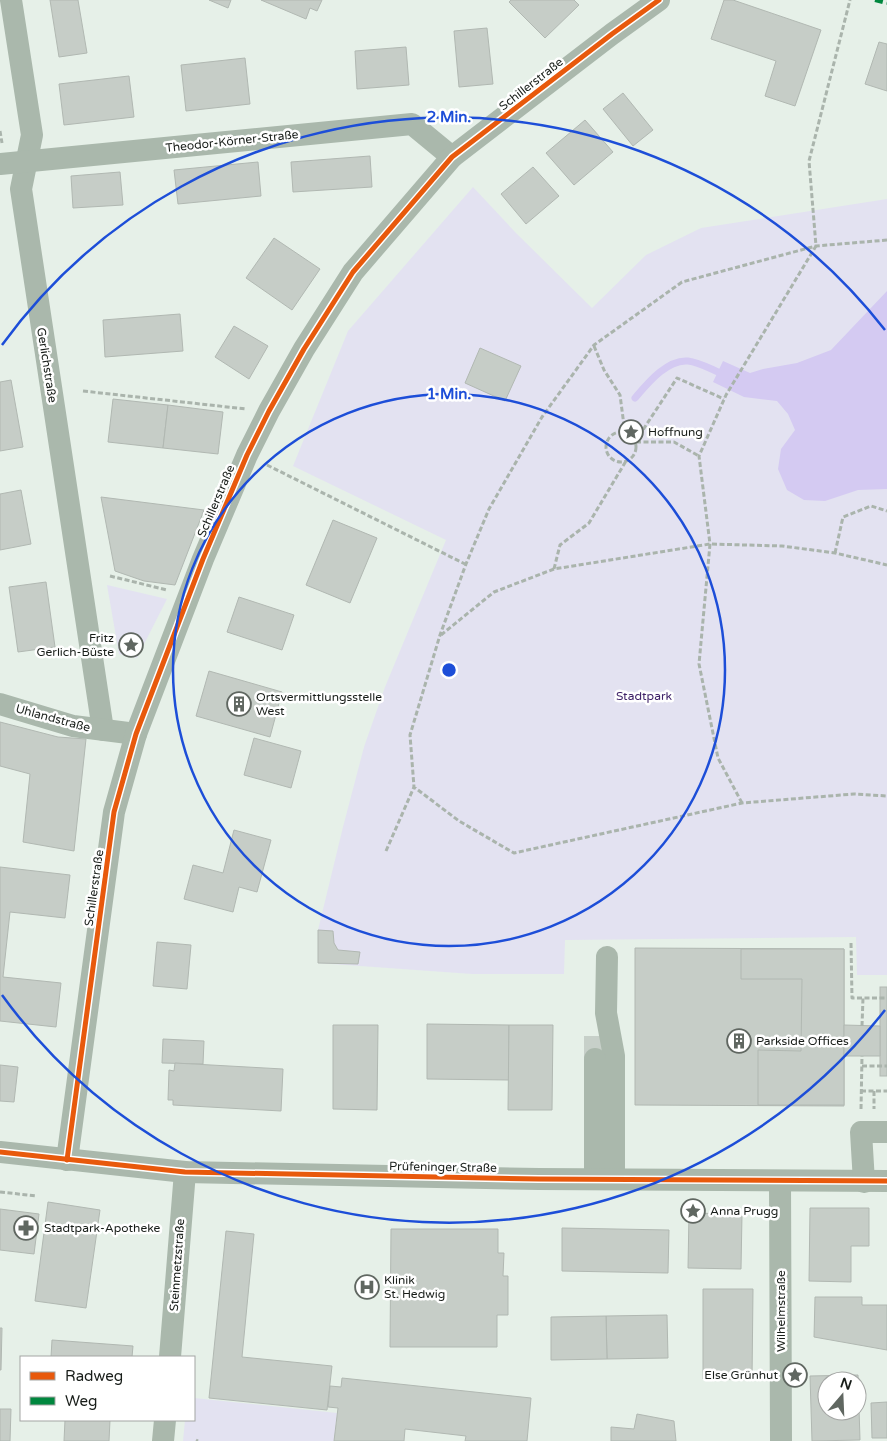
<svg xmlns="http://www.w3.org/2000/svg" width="887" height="1441" font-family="'Varela Round',sans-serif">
	<rect width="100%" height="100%" fill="#e6f0e8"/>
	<g fill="#e3e2f1">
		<polygon points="473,187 516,233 592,308 646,255 701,228 887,199 887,975 857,975 856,937 565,940 564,974 472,974 318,963 318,930 343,827 364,747 385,687 446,540 293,466 348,331"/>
		<polygon points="107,585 167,599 137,658 119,654"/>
		<polygon points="194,1398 337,1413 334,1441 183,1441 185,1420 194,1420"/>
	</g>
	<polygon fill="#d4caf2" points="887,291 887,489 858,490 825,501 804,500 787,490 778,469 781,449 795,430 788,414 777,401 744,397 713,382 723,361 750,373 763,369 797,363 831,350"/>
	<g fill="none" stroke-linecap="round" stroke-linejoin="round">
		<path stroke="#d4caf2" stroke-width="7" d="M635 398C647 384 667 359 688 361 698 362 709 368 718 372"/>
	</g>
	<g fill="#c6cdc7" stroke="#b1b8b2" fill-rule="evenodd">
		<polygon points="50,0 78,0 87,53 59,57"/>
		<polygon points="209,0 231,0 228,8"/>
		<polygon points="261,0 322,0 317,11 310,8 306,19"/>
		<polygon points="511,0 574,0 579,5 545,38 509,2"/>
		<polygon points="724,0 733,0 821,30 795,106 765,96 776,61 711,39"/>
		<polygon points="487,28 493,84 459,87 454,31"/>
		<polygon points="879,42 887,44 887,91 865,84"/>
		<polygon points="406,47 409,85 357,89 355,51"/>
		<polygon points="245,58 250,104 186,111 181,65"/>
		<polygon points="129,76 134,117 64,125 59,84"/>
		<polygon points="623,93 653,130 633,146 603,109"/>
		<polygon points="585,120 613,152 574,185 546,153"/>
		<polygon points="370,156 372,187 293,192 291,162"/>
		<polygon points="258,162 261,196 178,204 174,170"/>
		<polygon points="533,167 559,196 526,224 501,194"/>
		<polygon points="120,172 123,205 73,208 71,176"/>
		<polygon points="274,238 320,269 292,310 246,278"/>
		<polygon points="180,314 183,351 105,357 103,320"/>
		<polygon points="234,326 268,346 249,379 215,357"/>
		<polygon points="480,348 521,366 505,401 465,383"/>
		<polygon points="11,380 23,447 0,451 0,382"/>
		<polygon points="113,399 168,405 163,448 108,442"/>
		<polygon points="168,405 223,412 218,454 163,448"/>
		<polygon points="21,490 31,544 0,550 0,494"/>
		<polygon points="101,497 204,510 175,585 144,581 115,571"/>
		<polygon points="333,520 377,538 350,603 306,585"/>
		<polygon points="46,582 55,647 18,652 9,587"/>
		<polygon points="239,597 294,615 282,650 227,632"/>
		<polygon points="209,671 282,692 270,737 196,716"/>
		<polygon points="0,722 58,737 86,739 74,851 23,842 30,774 0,766"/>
		<polygon points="254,738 301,751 291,788 244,775"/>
		<polygon points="234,830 271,840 257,892 239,887 233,912 184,899 193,865 223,873"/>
		<polygon points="0,867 70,875 65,918 10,912 3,977 61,983 56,1027 0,1021"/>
		<polygon points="318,930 333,931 334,943 338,950 360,952 358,964 318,963"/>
		<polygon points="157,942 191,945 187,989 153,986"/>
		<polygon points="635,948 844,949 844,1106 635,1105"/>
		<polygon points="741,949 844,949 844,1105 758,1105 758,1050 801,1051 802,979 741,979"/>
		<rect x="880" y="987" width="7" height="89"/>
		<polygon points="427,1024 509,1025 509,1080 427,1079"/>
		<polygon points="333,1025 378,1025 377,1110 333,1109"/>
		<polygon points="509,1025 553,1025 552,1110 508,1110"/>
		<polygon points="844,1025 880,1026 880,1056 844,1056"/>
		<polygon points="163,1039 204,1041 203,1064 162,1063"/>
		<polygon points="175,1063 283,1069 281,1111 173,1105 173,1100 168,1100 169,1070 174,1071"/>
		<polygon points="0,1065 18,1067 14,1102 0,1101"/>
		<polygon points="48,1202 100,1210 86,1308 35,1301"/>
		<polygon points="810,1208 869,1208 869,1246 851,1246 851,1282 809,1281"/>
		<polygon points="0,1209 39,1214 34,1254 0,1250"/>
		<polygon points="689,1213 742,1214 741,1269 688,1268"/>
		<polygon points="562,1228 669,1230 668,1273 562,1271"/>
		<polygon points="391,1229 498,1229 498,1253 504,1253 503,1276 508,1276 508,1315 497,1315 497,1347 390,1347"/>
		<polygon points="226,1231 254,1234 242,1357 332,1366 327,1410 209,1398"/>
		<polygon points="703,1289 753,1289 752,1380 703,1379"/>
		<polygon points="815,1297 862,1297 862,1305 887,1305 887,1350 814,1337"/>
		<polygon points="667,1315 668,1358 607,1359 606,1316"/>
		<polygon points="606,1316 607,1359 551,1360 551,1317"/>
		<polygon points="0,1328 2,1328 1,1370 0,1370"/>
		<polygon points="52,1340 133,1346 132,1357 51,1357"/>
		<path d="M858 1375 860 1440 812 1441 810 1376ZM827 1381H857V1411H827Z"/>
		<polygon points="342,1378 531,1398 527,1441 465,1441 466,1436 405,1429 404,1441 334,1441 338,1408 328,1407 330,1386 341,1387"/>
		<polygon points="887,1402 887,1438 872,1438 871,1403"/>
		<polygon points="0,1409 11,1409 10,1441 0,1441"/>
		<polygon points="637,1414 674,1421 676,1441 611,1441 611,1427 634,1429"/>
		<polygon points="65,1420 110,1420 109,1441 64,1441"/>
	</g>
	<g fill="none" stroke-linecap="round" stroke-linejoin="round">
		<polyline stroke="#c7d0c9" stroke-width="22" stroke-dasharray="22 11" stroke-linecap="butt" points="595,1036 595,1059"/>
		<g stroke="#aab4ac" stroke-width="3" stroke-dasharray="5 2.5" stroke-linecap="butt">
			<polyline points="0,131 2,143"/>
			<polyline points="887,240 816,246 682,282 594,345 542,417 489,509 466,564 440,635 410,735 414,787 459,821 514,853 742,803 854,794 887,796"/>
			<polyline points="594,346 604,370 620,395 625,433"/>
			<polyline points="83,391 246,409"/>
			<circle cx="621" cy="447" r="15"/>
			<polyline points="635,442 677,378 724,399"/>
			<polyline points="636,442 674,442 699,456"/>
			<polyline points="267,465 465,564"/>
			<polyline points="835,553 843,517 871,506 887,511"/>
			<polyline points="554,569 560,545 589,523 626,461"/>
			<polyline points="110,576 167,590"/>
			<polyline points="441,635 494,592 554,569 710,544 782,546 835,553 887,565"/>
			<polyline points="742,803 718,758 699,664 710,544 699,456 726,395 816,246 809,161 850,0"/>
			<polyline points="386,851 414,787"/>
			<polyline points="851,943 852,998 887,998"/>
			<polyline points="862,1026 863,998"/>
			<polyline points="862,1066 887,1066"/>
			<polyline points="861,1091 887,1091"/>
			<polyline points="874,1091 874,1109"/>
			<polyline points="861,1109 862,1056"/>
			<polyline points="0,1192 37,1196"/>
			<polyline points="196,1440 198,1441"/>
		</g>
		<g stroke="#aab8ac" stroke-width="22">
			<polyline points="11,0 32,135 21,189 103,730"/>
			<polyline points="0,164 412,124 452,157"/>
			<polyline points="0,704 73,726 136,734"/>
			<polyline points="607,957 606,1013 614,1056 614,1179"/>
			<polyline points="595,1059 595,1179"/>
			<polyline points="0,1152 185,1172 539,1179 887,1181"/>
			<polyline points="67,1160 114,812 136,734 203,559 247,455 269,411 304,349 353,272 452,157 612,34 659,0"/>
			<polyline points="780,1181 781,1441"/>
			<polyline points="864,1182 861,1132 887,1132"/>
			<polyline points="170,1357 185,1172"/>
			<polyline points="163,1441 165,1420"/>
		</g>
		<polyline stroke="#00873e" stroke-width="4" stroke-dasharray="8 4" stroke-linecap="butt" points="875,0 887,3"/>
		<g stroke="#fff" stroke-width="8">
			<g id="cycleway">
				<polyline points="0,1152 185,1172 539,1179 887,1181"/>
				<polyline points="67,1160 114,812 136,734 203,559 247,455 269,411 304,349 353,272 452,157 612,34 659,0"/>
			</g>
		</g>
		<use href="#cycleway" stroke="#e8590c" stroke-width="5"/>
	</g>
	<g fill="none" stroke="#1d4ed8" stroke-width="2.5">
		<circle cx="449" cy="670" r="276"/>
		<path d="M885 1010A553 553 0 0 1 2 995M2 345A553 553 0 0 1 885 330"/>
	</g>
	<defs>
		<g id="sight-ring" transform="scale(1.25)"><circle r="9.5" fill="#fff" stroke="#606761" stroke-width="1.5"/><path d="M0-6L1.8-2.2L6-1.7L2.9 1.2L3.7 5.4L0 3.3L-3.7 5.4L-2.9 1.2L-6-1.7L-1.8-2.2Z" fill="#606761"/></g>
		<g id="building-ring" transform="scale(1.25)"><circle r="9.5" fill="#fff" stroke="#606761" stroke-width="1.5"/><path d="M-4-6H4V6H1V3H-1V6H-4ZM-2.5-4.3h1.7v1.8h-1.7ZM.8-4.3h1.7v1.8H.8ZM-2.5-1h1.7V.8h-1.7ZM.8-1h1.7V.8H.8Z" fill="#606761"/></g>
		<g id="pharmacy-ring" transform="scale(1.25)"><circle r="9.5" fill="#fff" stroke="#606761" stroke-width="1.5"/><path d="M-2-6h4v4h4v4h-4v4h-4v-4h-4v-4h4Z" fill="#606761"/></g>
		<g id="hospital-ring" transform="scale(1.25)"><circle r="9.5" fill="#fff" stroke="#606761" stroke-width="1.5"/><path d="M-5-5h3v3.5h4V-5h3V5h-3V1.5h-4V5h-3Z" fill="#606761"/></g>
	</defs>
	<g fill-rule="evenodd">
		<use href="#sight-ring" x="631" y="432"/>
		<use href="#sight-ring" x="131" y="645"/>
		<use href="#building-ring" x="239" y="704"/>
		<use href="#building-ring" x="739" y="1041"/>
		<use href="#sight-ring" x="693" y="1211"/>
		<use href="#pharmacy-ring" x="26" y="1228"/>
		<use href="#hospital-ring" x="367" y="1287"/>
		<use href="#sight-ring" x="795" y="1375"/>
	</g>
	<g text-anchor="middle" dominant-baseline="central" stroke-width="5" stroke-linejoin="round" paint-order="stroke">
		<g font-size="12" fill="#181d19" stroke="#fff">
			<text transform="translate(531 84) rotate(-38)">Schillerstraße</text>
			<text transform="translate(232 141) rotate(-6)">Theodor-Körner-Straße</text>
			<text transform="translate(47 365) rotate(81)">Gerlichstraße</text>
			<text transform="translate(216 501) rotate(-67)">Schillerstraße</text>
			<text transform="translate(53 718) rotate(15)">Uhlandstraße</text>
			<text transform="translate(94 888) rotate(-82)">Schillerstraße</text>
			<text transform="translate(443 1167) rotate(1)">Prüfeninger Straße</text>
			<text transform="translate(177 1265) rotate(-86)">Steinmetzstraße</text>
			<text transform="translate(781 1311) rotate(-90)">Wilhelmstraße</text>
		</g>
		<g font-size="12" fill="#181d19" stroke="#fff" text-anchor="start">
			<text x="648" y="432">Hoffnung</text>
			<text x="114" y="638" text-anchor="end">Fritz<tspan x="114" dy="14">Gerlich-Büste</tspan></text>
			<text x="256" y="697">Ortsvermittlungsstelle<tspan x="256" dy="14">West</tspan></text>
			<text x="756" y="1041">Parkside Offices</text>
			<text x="710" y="1211">Anna Prugg</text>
			<text x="44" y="1228">Stadtpark-Apotheke</text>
			<text x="384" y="1280">Klinik<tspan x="384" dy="14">St. Hedwig</tspan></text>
			<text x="778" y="1375" text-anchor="end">Else Grünhut</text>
		</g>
		<g font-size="12" fill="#3f2268" stroke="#fff">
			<text x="644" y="696">Stadtpark</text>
		</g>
	</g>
	<circle cx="449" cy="670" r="8" fill="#1d4ed8" stroke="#fff" stroke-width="2.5"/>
	<g font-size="15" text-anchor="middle" font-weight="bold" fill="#1d4ed8" stroke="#fff" stroke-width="5" stroke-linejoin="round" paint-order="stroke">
		<text x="449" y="122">2 Min.</text>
		<text x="449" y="399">1 Min.</text>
	</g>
	<rect x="20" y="1356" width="175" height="65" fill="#ffffff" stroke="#a3a5a3"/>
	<rect x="30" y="1372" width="25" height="8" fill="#e8590c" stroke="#a3a5a3"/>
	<text x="65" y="1381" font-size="15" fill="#181d19">Radweg</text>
	<rect x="30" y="1397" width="25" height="8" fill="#00873e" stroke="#a3a5a3"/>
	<text x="65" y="1406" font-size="15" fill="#181d19">Weg</text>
	<g transform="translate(842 1396) rotate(19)"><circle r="24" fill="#ffffff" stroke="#a3a5a3"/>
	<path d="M0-4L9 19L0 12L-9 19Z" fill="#606761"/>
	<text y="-8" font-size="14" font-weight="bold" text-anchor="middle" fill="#181d19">N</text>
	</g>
</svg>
